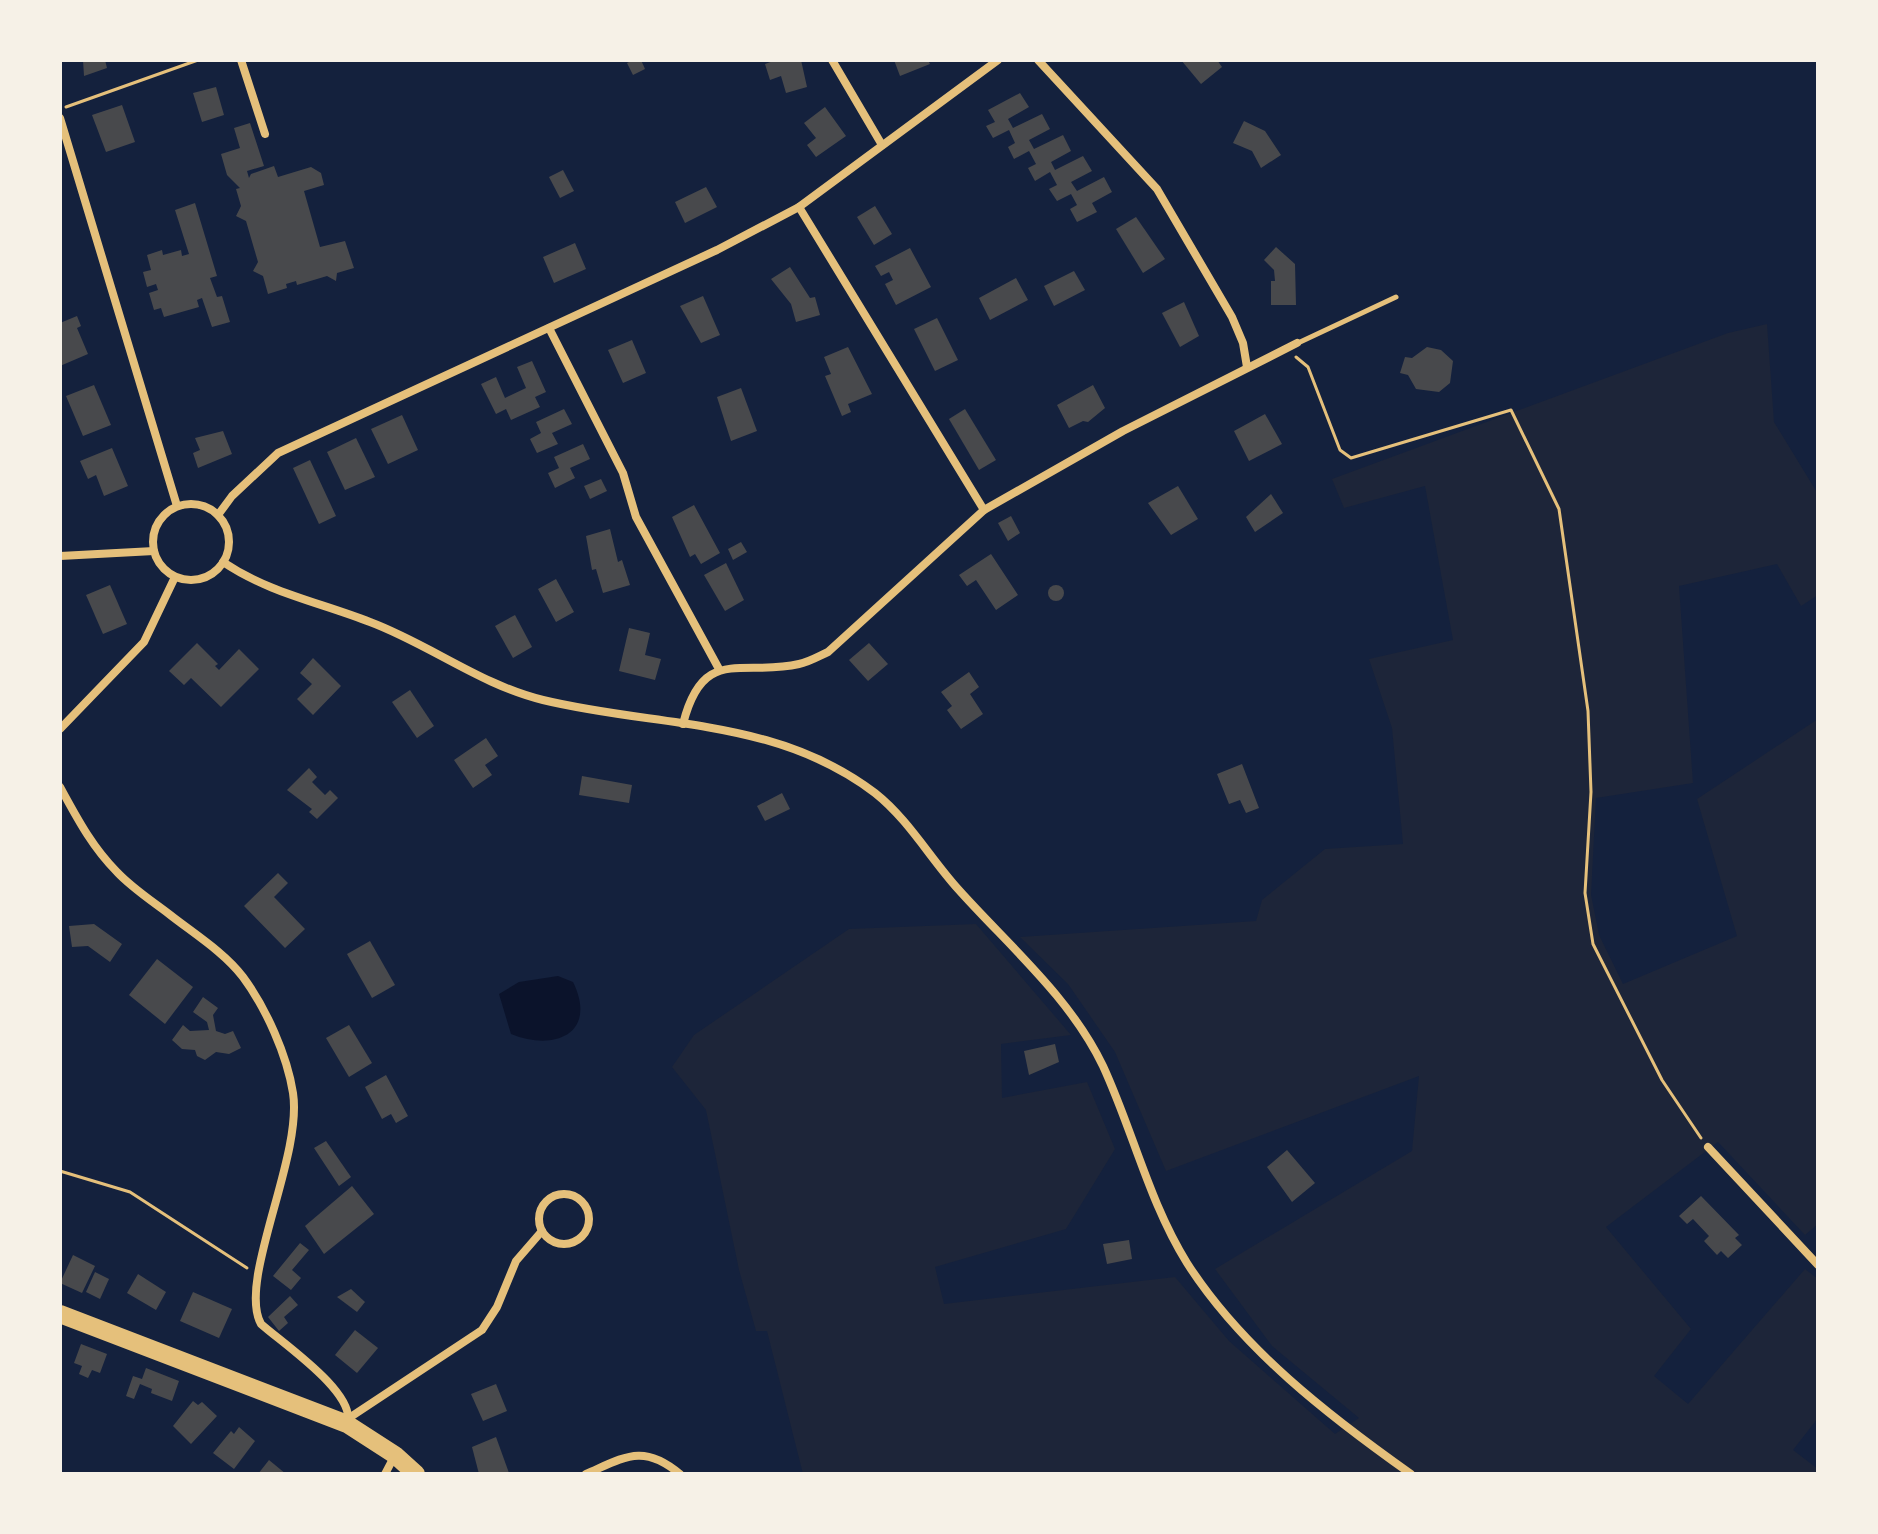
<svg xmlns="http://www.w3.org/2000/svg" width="1878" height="1534" font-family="Figtree,sans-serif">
	<rect width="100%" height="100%" fill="#14213d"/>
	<polygon fill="#1d2539" points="1767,324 1774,422 1818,494 1818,595 1801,606 1777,564 1679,586 1693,783 1596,798 1591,895 1599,935 1623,984 1737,936 1697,799 1818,719 1818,1224 1805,1235 1718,1142 1606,1227 1691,1329 1654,1376 1688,1404 1805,1269 1818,1279 1818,1418 1793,1450 1818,1469 1818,1474 803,1474 767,1331 756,1331 739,1270 706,1110 672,1067 694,1035 849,929 976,924 1071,1035 1001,1044 1002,1098 1087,1082 1115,1149 1066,1229 935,1267 944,1304 1175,1277 1229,1341 1335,1434 1359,1418 1272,1346 1215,1269 1412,1151 1419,1076 1166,1171 1115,1052 1068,984 1020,937 1256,921 1262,900 1325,849 1403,844 1392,728 1369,659 1453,640 1425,486 1344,508 1332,479 1728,333"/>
	<path fill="#0b132b" d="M558 976 573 982C598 1033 555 1052 511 1034L499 994 519 982Z"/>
	<g fill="#48494c">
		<polygon points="83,60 105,60 107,68 84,76"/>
		<polygon points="633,60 641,60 645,69 633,75 627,63"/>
		<polygon points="776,60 801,60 807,87 786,93 781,76 770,80 765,64"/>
		<polygon points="894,60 928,60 930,64 900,76"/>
		<polygon points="1181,60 1217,60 1222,67 1201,84"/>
		<polygon points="216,87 224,115 202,122 193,93"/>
		<polygon points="1020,93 1029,107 1008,119 1013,128 1042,114 1050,129 1029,140 1034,149 1063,135 1071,151 1051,162 1055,170 1083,156 1092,171 1071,182 1077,191 1104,177 1112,192 1092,203 1097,212 1077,222 1070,209 1077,205 1071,194 1057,201 1049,189 1057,185 1050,172 1035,181 1028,168 1036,164 1029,151 1014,159 1008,147 1015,143 1009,130 993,138 986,126 995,122 988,110"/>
		<polygon points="122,105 135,142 106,152 92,115"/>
		<polygon points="825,107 846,136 816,157 807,145 816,138 804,123"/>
		<polygon points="1244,121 1265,131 1281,155 1261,168 1252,151 1233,143"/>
		<polygon points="250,123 264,166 247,171 249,178 251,174 274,166 278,177 311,167 321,173 324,185 304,191 320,247 345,241 354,268 337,273 336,281 327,276 297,285 296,281 286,284 287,288 268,294 263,276 253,271 258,262 246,221 236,216 241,206 236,189 240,188 227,175 221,154 240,148 234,128"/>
		<polygon points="563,170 574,191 560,198 549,177"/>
		<polygon points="706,187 717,207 685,223 675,202"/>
		<polygon points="195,203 217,276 210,278 217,297 222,296 230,322 212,327 202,298 197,300 199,307 164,317 161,308 154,310 149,293 158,290 156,284 147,287 143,272 151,270 147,255 162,250 163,255 181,250 182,256 189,254 175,210"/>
		<polygon points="875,206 892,234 874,245 857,217"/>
		<polygon points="1136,217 1165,259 1143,273 1116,229"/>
		<polygon points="575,243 586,269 554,283 543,257"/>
		<polygon points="1276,247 1295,264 1296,305 1271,305 1271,281 1275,281 1274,270 1264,260"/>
		<polygon points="910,248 931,287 896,305 885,284 893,280 889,272 881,276 875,266"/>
		<polygon points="790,267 810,298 815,297 820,315 796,322 791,304 771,279"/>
		<polygon points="1074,271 1085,290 1054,306 1044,286"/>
		<polygon points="1016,278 1028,300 990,320 979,298"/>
		<polygon points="703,296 720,335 701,343 680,306"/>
		<polygon points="1184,302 1199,336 1180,347 1162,313"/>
		<polygon points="77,316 81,326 77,328 88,354 60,366 60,323"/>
		<polygon points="937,318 958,360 935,371 914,329"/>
		<polygon points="632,340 646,373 623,383 608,350"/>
		<polygon points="848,347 872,394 848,404 851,412 842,416 825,376 831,374 824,357"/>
		<polygon points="1427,347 1441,350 1453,361 1450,383 1439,392 1416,389 1408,375 1400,373 1405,357 1412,358"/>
		<polygon points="532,361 546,392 535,397 540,407 511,420 506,409 496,414 481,384 496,377 505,398 526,388 517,367"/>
		<polygon points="94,385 111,425 83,436 66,396"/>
		<polygon points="1093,385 1105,408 1088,422 1083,421 1069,428 1057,405"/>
		<polygon points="741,388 757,431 731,441 717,397"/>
		<polygon points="564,409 572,424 552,433 558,444 537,453 530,439 541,433 536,422"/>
		<polygon points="965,409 996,460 979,470 949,419"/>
		<polygon points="1265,414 1282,444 1249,461 1234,431"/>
		<polygon points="402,415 418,450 388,464 371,429"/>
		<polygon points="223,431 232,454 198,468 193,453 200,450 195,438"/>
		<polygon points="356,438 375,477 345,490 327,452"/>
		<polygon points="583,444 590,459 570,468 575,478 555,488 548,473 559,468 554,457"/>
		<polygon points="112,448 128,486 104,496 96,475 88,479 80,461"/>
		<polygon points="310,460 336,516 319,524 293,468"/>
		<polygon points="601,479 607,491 590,499 584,486"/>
		<polygon points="1178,486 1198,519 1171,535 1148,503"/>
		<polygon points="1271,494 1283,513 1255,532 1246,517"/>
		<polygon points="694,505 720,553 701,564 695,554 690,557 672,517"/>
		<polygon points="1011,516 1020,533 1008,541 998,523"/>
		<polygon points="610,529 618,562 622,560 630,585 603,593 596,569 592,570 586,536"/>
		<polygon points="741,542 747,552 733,560 728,549"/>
		<polygon points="991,554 1018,595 996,610 976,580 967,586 959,575"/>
		<polygon points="726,563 744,600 725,611 704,575"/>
		<polygon points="556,579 574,612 556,622 538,589"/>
		<polygon points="110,585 127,624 103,634 86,595"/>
		<circle cx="1056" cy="593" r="8"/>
		<polygon points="515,615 532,647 513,658 495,626"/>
		<polygon points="629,628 650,633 645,655 661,659 655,680 619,671"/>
		<polygon points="197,643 218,664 215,666 219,670 239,649 259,669 221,707 191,678 184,685 169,671"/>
		<polygon points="869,643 888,664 868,681 849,660"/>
		<polygon points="313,658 341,686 313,715 297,699 312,684 300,673"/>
		<polygon points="969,672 979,687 970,694 983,714 961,729 947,710 952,706 941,692"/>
		<polygon points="410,690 434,726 417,738 392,702"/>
		<polygon points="486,738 498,756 485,765 492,775 473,788 454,760"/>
		<polygon points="1242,764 1259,808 1246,813 1240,800 1229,804 1217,774"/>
		<polygon points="309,768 317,777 312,782 325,795 330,790 338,798 317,819 309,812 312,809 287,790"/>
		<polygon points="582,776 632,785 629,803 579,795"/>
		<polygon points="782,793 790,809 765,821 757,806"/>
		<polygon points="278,873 288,883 274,897 305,929 285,948 244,906"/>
		<polygon points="94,924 122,944 110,962 88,946 72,947 69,926"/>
		<polygon points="370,941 395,985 372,998 347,954"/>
		<polygon points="157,959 193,987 165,1024 129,995"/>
		<polygon points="203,997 218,1008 213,1015 216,1031 225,1034 233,1031 241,1048 229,1054 216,1052 205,1060 197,1056 195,1050 182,1049 172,1040 183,1025 190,1031 209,1030 207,1022 193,1012"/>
		<polygon points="349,1025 372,1063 349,1077 326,1038"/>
		<polygon points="1055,1044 1059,1062 1029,1075 1024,1051"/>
		<polygon points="386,1075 408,1116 396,1123 391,1114 382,1119 365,1087"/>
		<polygon points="326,1141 351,1177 339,1186 314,1148"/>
		<polygon points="1287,1150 1315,1183 1292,1202 1267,1167"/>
		<polygon points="352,1186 374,1214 324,1254 305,1226"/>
		<polygon points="1701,1196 1739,1235 1735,1238 1742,1245 1728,1258 1721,1251 1717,1255 1704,1241 1709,1236 1693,1219 1687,1224 1679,1216"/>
		<polygon points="1129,1240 1132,1259 1107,1264 1103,1244"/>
		<polygon points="300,1243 309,1250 292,1270 301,1278 291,1290 273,1276"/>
		<polygon points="73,1255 95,1266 82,1293 60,1283"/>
		<polygon points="95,1272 109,1279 100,1299 86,1292"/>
		<polygon points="138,1274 166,1292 156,1310 127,1293"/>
		<polygon points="351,1289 365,1302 357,1312 337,1297"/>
		<polygon points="193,1292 232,1309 219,1338 180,1321"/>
		<polygon points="290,1296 298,1305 284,1317 288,1323 279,1331 268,1317"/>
		<polygon points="355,1330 378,1348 357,1373 335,1355"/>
		<polygon points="81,1344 107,1354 100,1373 92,1370 88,1378 79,1374 82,1366 74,1363"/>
		<polygon points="146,1368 179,1381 172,1401 151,1393 152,1389 140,1384 134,1399 126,1396 133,1376 142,1379"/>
		<polygon points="496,1384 507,1411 483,1421 471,1394"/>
		<polygon points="193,1401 198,1405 202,1402 217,1416 191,1444 173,1426"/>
		<polygon points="239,1427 255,1441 234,1469 213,1453 231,1431 234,1434"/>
		<polygon points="496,1437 509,1473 479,1474 472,1447"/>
		<polygon points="269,1460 286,1474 258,1474"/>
	</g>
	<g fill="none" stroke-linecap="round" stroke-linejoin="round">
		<g stroke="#e5c07b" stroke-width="3">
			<polyline points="66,107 198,60"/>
			<polyline points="1296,357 1308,367 1340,450 1351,458 1511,410 1559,509 1588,711 1591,792 1585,893 1593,944 1662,1080 1701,1138"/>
			<polyline points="60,1171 130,1192 247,1268"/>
		</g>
		<polyline stroke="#e5c07b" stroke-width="5" points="1298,343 1396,297"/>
		<g stroke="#e5c07b" stroke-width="8">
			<polyline points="241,60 265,134"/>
			<polyline points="832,60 882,145"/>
			<polyline points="1038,60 1157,189 1232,317 1243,343 1247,367"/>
			<polyline points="60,118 177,506"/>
			<polyline points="799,207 984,510"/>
			<polyline points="549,328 623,473 636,517 719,669"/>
			<circle cx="191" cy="542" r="38"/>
			<polyline points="218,515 232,496 278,453 717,250 799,207 998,60"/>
			<polyline points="60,556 154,551"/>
			<path d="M223 562C269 593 319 602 370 622 429 644 481 685 543 700 659 728 775 717 875 793 908 819 930 858 958 889 1008 945 1070 997 1103 1066 1133 1131 1149 1202 1187 1263 1242 1349 1329 1416 1411 1474"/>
			<path d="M683 724C703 645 741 677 799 664 809 662 819 656 828 652L984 510 1123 431 1297 343"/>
			<polyline points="60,729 144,642 175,577"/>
			<path d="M60 787C77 818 92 847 117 872 132 888 152 901 169 914 193 933 224 952 243 977 266 1008 287 1055 293 1093 303 1157 237 1281 261 1324 282 1343 358 1394 347 1424"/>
			<polyline points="1708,1147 1818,1265"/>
			<circle cx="564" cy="1219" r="25"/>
			<polyline points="349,1418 482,1330 497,1307 516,1261 542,1231"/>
			<polyline points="385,1474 395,1455"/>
			<path d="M586 1474C625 1457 643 1443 680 1474"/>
		</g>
		<polyline stroke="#e5c07b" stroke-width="18" points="60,1314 347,1424 395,1455 416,1474"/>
	</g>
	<rect width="1878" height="1534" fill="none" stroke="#f6f1e7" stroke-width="124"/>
</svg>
